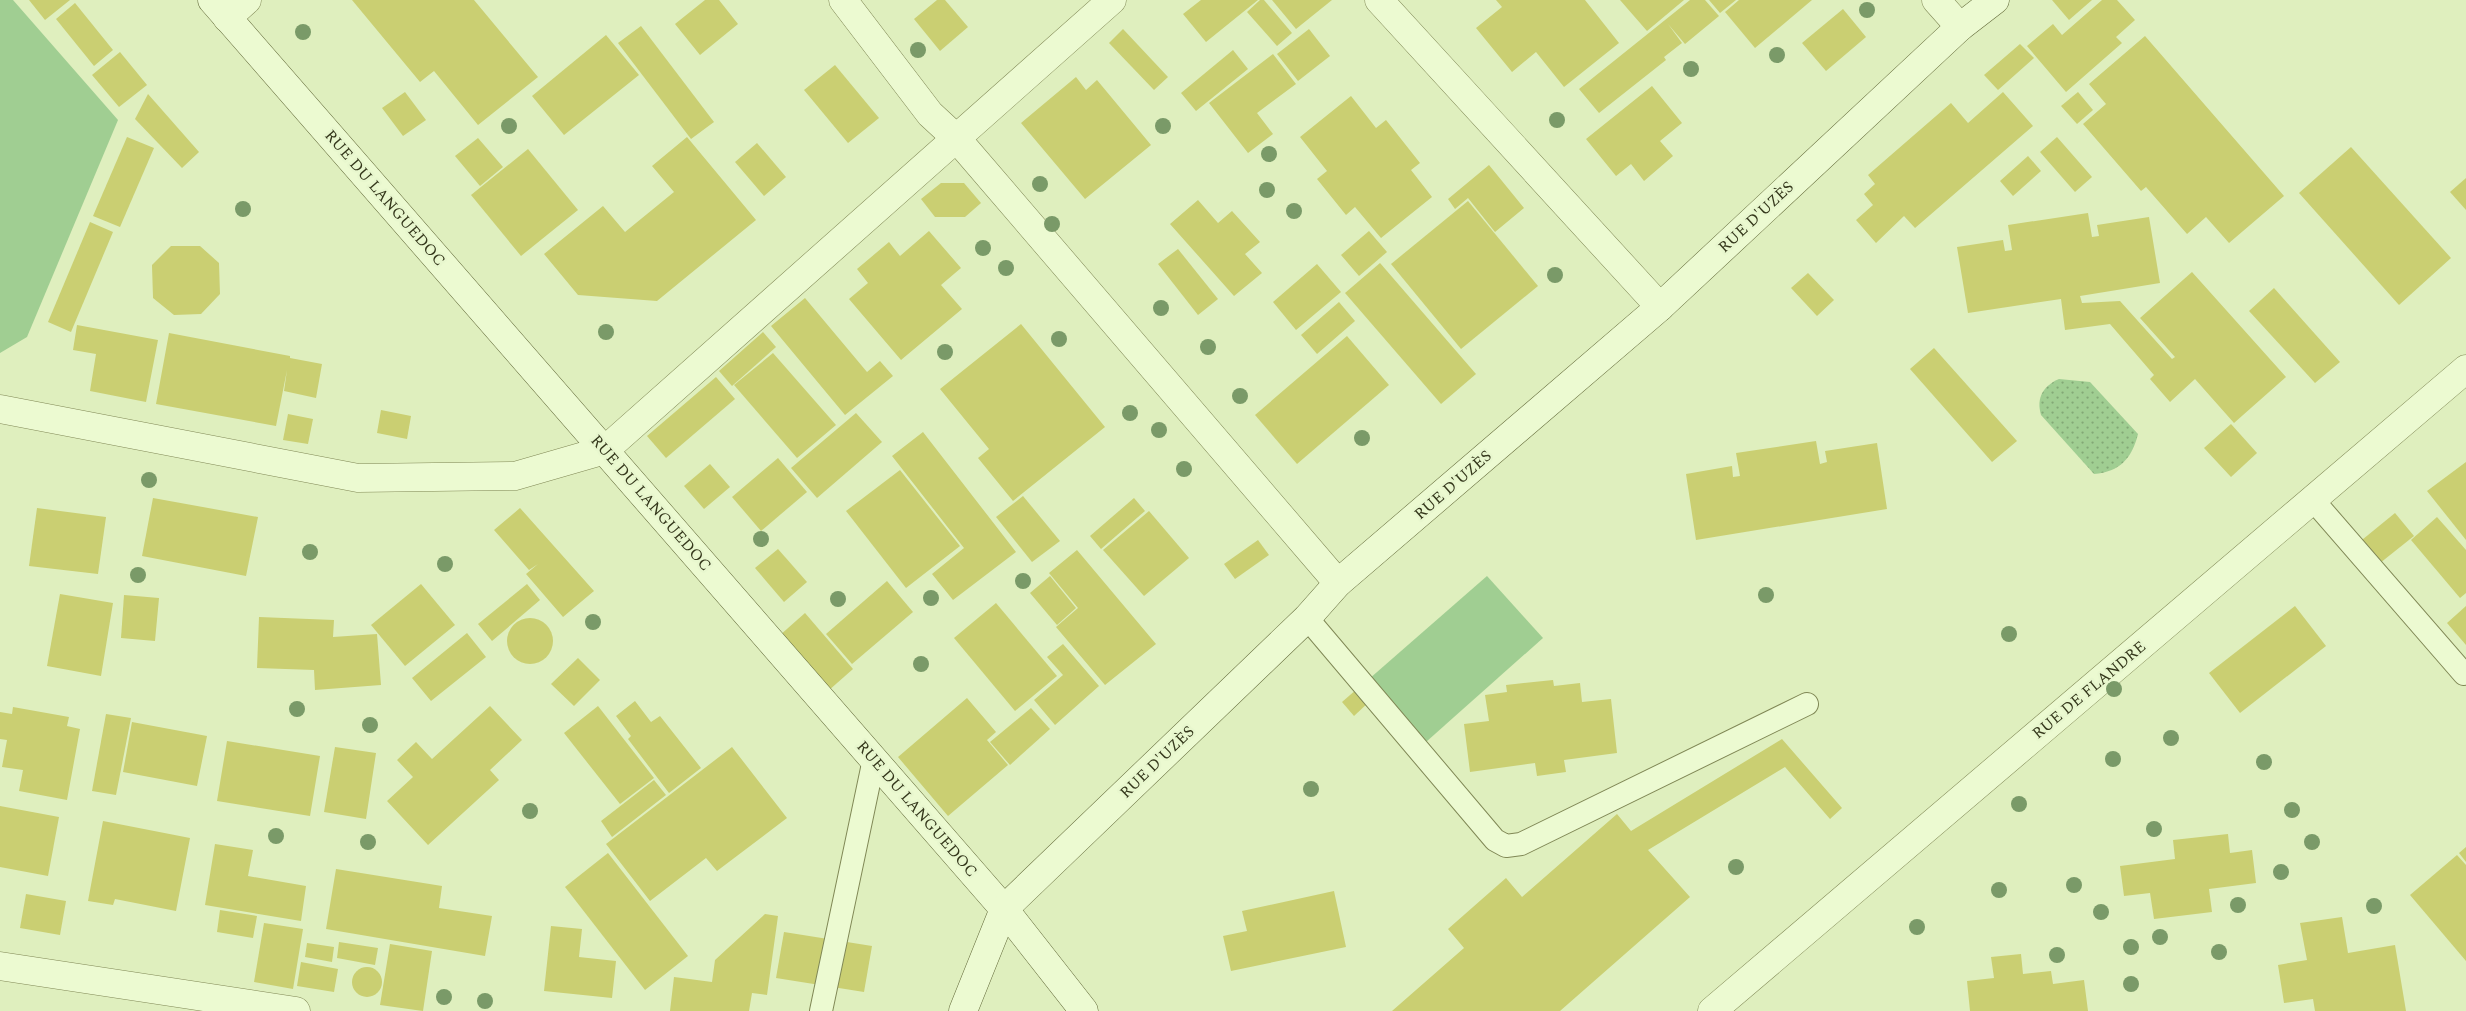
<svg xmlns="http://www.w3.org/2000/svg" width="2466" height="1011" font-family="Spectral,serif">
	<defs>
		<pattern id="grass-dots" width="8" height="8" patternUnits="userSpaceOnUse" patternTransform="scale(1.25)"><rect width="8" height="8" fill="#a0ce92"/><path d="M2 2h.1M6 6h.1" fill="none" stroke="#83a876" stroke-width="1.8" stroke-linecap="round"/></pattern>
	</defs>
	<rect width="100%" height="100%" fill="#dfefbe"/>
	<path fill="url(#grass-dots)" d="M2059 379 2090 382 2138 434C2132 458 2120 472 2094 474L2041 415C2036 398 2043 386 2059 379Z"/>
	<g fill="#a0ce92">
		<polygon points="0,0 13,0 118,120 27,337 0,353"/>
		<polygon points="1487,576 1543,638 1417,750 1361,686"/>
	</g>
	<g fill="#cacf72">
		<polygon points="29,0 70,0 45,20"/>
		<polygon points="352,0 474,0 538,77 478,125 434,71 420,82"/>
		<polygon points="705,0 719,0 738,24 700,55 675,24"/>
		<polygon points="937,0 945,0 968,27 940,51 914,19"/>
		<polygon points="1201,0 1258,0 1206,42 1183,14"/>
		<polygon points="1260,0 1264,0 1292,33 1277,46 1247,12"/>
		<polygon points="1272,0 1332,0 1296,29"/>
		<polygon points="1496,0 1585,0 1619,43 1564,87 1536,52 1512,72 1476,28 1502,7"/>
		<polygon points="1620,0 1684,0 1647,31"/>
		<polygon points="1690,0 1705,0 1719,16 1685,44 1668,24 1682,43 1664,57 1666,60 1599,113 1579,89"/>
		<polygon points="1709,0 1736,0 1720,13"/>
		<polygon points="1739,0 1812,0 1755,48 1725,12"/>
		<polygon points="2052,0 2092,0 2069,20"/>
		<polygon points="2102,0 2117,0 2135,20 2116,37 2122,43 2066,92 2027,46 2053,24 2062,35"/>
		<polygon points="75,3 113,50 94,66 56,19"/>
		<polygon points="1843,9 1866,37 1826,71 1802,43"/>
		<polygon points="641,26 714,122 691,139 618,43"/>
		<polygon points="1123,29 1168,77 1154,90 1109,43"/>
		<polygon points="1309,29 1330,56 1298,81 1277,54"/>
		<polygon points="606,35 639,75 564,135 532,96"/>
		<polygon points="2145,36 2284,196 2229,243 2206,217 2187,234 2146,187 2141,191 2083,124 2106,104 2089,84"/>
		<polygon points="2020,44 2034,58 1998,90 1984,75"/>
		<polygon points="1233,50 1248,69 1196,111 1181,93"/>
		<polygon points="120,52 147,85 119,107 92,75"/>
		<polygon points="1273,54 1296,84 1257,113 1273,134 1248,153 1209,103"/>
		<polygon points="835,65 879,118 848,143 804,90"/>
		<polygon points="1076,77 1086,90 1097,80 1151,145 1085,199 1021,123"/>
		<polygon points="1652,86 1682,123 1660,141 1673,156 1644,181 1631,164 1616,176 1586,139"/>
		<polygon points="405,92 426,120 403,136 382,108"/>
		<polygon points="2003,92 2033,126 1915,228 1904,216 1876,243 1856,220 1873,205 1864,194 1875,184 1868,175 1951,103 1968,123"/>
		<polygon points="2078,92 2093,110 2077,124 2061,106"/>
		<polygon points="148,94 199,152 182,168 135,119"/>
		<polygon points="1351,96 1376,128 1386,120 1420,163 1411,170 1432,197 1381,238 1355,207 1346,215 1317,179 1327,171 1300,137"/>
		<polygon points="127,137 154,148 120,227 93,216"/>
		<polygon points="687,137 756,220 657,301 578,295 544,254 603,206 625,232 674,192 652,166"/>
		<polygon points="2057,137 2092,177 2075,192 2040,152"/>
		<polygon points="478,138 503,167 480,186 455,156"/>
		<polygon points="757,143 786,177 764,196 735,162"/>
		<polygon points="2351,147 2451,258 2399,305 2299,193"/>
		<polygon points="528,149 578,210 521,256 471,195"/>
		<polygon points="2028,156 2041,171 2013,196 2000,181"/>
		<polygon points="1489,165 1524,208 1495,232 1468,198 1455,209 1448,199"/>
		<polygon points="2466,178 2466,210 2450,192"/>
		<polygon points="941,183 964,183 981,203 965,217 935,217 921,199"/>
		<polygon points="1198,200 1218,223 1232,211 1260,242 1245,254 1262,273 1234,296 1170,224"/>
		<polygon points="1468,201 1538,286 1461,349 1391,264"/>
		<polygon points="2088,213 2092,237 2099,236 2097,225 2149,217 2160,283 2080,296 2082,303 2120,301 2172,359 2175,357 2140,318 2192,272 2286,377 2234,423 2195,379 2170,402 2150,379 2154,375 2110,324 2065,330 2061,299 1968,313 1957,247 2003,240 2005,251 2012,250 2008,225"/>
		<polygon points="90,222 113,232 71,332 48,322"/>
		<polygon points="929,231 961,268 941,285 962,309 901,360 849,299 868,283 857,269 889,242 900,256"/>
		<polygon points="1369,231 1387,252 1359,276 1341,255"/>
		<polygon points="171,246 200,246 219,263 220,294 201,314 174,315 153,298 152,265"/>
		<polygon points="1178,249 1218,299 1198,315 1158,264"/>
		<polygon points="1380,263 1476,374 1441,404 1345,293"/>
		<polygon points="1317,264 1341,292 1296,330 1273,302"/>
		<polygon points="1808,273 1834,300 1817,316 1791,288"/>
		<polygon points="2274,288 2340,362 2315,383 2249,311"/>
		<polygon points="805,298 867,372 880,361 893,376 845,415 771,326"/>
		<polygon points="1339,302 1355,321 1317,354 1301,335"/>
		<polygon points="1021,324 1105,427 1013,501 978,458 989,449 940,389"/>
		<polygon points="77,325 158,340 146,402 90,391 96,354 73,350"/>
		<polygon points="763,332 776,347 732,386 719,371"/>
		<polygon points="169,333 290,356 290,358 322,364 316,398 284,391 287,370 276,426 156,404"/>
		<polygon points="1347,336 1389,385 1297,464 1255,415"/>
		<polygon points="1934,348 2017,441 1992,462 1910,369"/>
		<polygon points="773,353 836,425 797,458 734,385"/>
		<polygon points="716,377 735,399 666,458 647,436"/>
		<polygon points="381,410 411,416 407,439 377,433"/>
		<polygon points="856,413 882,442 817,498 791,468"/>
		<polygon points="288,414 313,419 308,444 283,440"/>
		<polygon points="2231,424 2257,453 2231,477 2204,448"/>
		<polygon points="923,432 1016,552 953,600 932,574 964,548 892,456"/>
		<polygon points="1816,441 1820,464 1827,462 1825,451 1877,443 1887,509 1696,540 1686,474 1732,466 1733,477 1740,476 1736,453"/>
		<polygon points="778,458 807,492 761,531 732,497"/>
		<polygon points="2466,462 2466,540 2427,491"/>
		<polygon points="710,464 730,487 704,509 684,486"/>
		<polygon points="900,470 960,546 906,588 846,511"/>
		<polygon points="1023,496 1060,541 1032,562 996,517"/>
		<polygon points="153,498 258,517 246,576 142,556"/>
		<polygon points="1134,498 1145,511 1101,549 1090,536"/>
		<polygon points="37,508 106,517 98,574 29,566"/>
		<polygon points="520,508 594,591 563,617 526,574 538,564 529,570 494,530"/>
		<polygon points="1149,511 1189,558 1144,596 1103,550"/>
		<polygon points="2395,513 2414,536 2375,567 2357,544"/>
		<polygon points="2437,517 2466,550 2466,593 2460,598 2411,540"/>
		<polygon points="1258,540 1269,555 1235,579 1224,564"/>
		<polygon points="778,549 807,582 784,602 755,568"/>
		<polygon points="1077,550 1156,644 1105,685 1056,627 1078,608 1049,573"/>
		<polygon points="1050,576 1076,608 1057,625 1030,593"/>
		<polygon points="887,581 913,612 852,664 826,634"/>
		<polygon points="421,584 455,625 405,666 371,625"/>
		<polygon points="527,584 540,600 492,641 478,624"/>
		<polygon points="60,594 113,603 101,676 47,666"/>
		<polygon points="124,595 159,598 155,641 121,638"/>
		<polygon points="996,603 1057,676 1015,711 954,638"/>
		<polygon points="2295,606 2326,646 2240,713 2209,673"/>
		<polygon points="2466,606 2466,645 2447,623"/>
		<polygon points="805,613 853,669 828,691 779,636"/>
		<polygon points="259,617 334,620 333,637 377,634 381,685 315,690 314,670 257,668"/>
		<circle cx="530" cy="641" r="23"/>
		<polygon points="467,633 486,657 431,701 412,678"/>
		<polygon points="1063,644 1099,686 1055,725 1034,700 1063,675 1047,657"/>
		<polygon points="578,658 600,680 574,706 551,684"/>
		<polygon points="1553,680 1554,686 1580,683 1582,702 1611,699 1617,753 1564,760 1566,772 1537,776 1535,763 1470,772 1464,724 1489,721 1485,695 1507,692 1506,685"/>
		<polygon points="1357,689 1369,702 1354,716 1342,702"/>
		<polygon points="967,698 996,732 987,740 1008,765 948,816 898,757"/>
		<polygon points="635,701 651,722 660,716 701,768 669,793 628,739 631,736 616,716"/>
		<polygon points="490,706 522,740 490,770 499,780 428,845 387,801 413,777 397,760 416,742 432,759"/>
		<polygon points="598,706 654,778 620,804 564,733"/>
		<polygon points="13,707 69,717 67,726 80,729 67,800 19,791 23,770 2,767 7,740 0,739 0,712 12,714"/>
		<polygon points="1031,708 1050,729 1010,765 990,742"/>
		<polygon points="106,714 131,718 116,795 92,791"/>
		<polygon points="132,722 207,736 197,786 123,772"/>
		<polygon points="1782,739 1842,808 1830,819 1785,767 1648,850 1690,897 1560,1011 1392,1011 1464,948 1448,929 1506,878 1522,897 1617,814 1631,831"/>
		<polygon points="227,741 320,756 310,816 217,801"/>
		<polygon points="335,747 376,753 366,819 324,812"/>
		<polygon points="732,747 787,818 717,871 706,858 650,901 606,844"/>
		<polygon points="654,780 666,795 612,837 601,821"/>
		<polygon points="0,806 59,817 48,876 0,867"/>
		<polygon points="103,821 190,838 176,911 115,899 113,905 88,901"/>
		<polygon points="2228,834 2230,853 2252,850 2256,883 2209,889 2212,912 2154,919 2150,893 2124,896 2120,866 2175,859 2173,840"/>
		<polygon points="215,844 253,850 248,876 306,886 301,921 205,905"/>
		<polygon points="2466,847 2466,862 2459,853"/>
		<polygon points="608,853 688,956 645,990 565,887"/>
		<polygon points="2457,855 2466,865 2466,961 2410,895"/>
		<polygon points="336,869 442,886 439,908 492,916 485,956 326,929"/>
		<polygon points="1334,891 1346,947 1231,971 1223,936 1247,931 1242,911"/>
		<polygon points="26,894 66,901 60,935 20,928"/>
		<polygon points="220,910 257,916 253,938 217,932"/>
		<polygon points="765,914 778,916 767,995 752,993 749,1011 670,1011 674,977 712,982 715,960"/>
		<polygon points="2342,917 2348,953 2395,945 2406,1011 2315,1011 2313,999 2284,1003 2278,965 2307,960 2300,923"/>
		<polygon points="264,923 303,929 293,989 254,982"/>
		<polygon points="551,926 582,929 579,957 616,961 612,998 544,991"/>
		<polygon points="784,932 872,946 864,992 776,978"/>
		<polygon points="339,942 378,948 375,965 337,958"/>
		<polygon points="307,943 334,947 332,962 305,957"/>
		<polygon points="390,944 432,951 423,1011 380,1005"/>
		<polygon points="2021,954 2023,974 2051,971 2053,984 2084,980 2088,1011 1970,1011 1967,981 1994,978 1991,957"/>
		<polygon points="301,962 338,969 334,992 297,986"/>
		<circle cx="367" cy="982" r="15"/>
	</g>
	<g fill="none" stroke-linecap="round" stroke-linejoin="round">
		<g stroke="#808856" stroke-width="24">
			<g id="lane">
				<polyline points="2313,500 2464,674"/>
				<polyline points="1307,618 1495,840 1506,846 1521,844 1807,704"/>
				<polyline points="821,1011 874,759"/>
			</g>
		</g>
		<g stroke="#808856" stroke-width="29">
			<g id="street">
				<polyline points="843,0 930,114 957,139 1338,583"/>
				<polyline points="1379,0 1660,307"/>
				<polyline points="1936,0 1960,27"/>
				<polyline points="227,18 247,0"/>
				<polyline points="0,409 358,478 515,476 605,450 1112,0"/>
				<polyline points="0,966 296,1011"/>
				<polyline points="1712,1011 2466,369"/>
			</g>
		</g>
		<g stroke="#636a3a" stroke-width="29">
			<g id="secondary">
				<polyline points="212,0 1004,909 1084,1011"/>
				<polyline points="963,1011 1004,909 1307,618 1338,583 1660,307 1960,27 1995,0"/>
			</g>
		</g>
		<use href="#lane" stroke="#ecfad1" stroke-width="22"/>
		<use href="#street" stroke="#ecfad1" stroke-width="28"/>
		<use href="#secondary" stroke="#ecfad1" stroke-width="28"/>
	</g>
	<g fill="#7a9a68">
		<circle cx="1867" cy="10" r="8"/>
		<circle cx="303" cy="32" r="8"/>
		<circle cx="918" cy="50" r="8"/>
		<circle cx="1777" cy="55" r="8"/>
		<circle cx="1691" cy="69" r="8"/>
		<circle cx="1557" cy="120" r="8"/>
		<circle cx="509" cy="126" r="8"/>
		<circle cx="1163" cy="126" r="8"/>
		<circle cx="1269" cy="154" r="8"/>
		<circle cx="1040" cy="184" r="8"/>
		<circle cx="1267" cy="190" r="8"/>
		<circle cx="243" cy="209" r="8"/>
		<circle cx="1294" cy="211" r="8"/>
		<circle cx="1052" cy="224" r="8"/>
		<circle cx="983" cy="248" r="8"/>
		<circle cx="1006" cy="268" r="8"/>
		<circle cx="1555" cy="275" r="8"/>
		<circle cx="1161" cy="308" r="8"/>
		<circle cx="606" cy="332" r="8"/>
		<circle cx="1059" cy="339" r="8"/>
		<circle cx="1208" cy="347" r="8"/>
		<circle cx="945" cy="352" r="8"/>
		<circle cx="1240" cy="396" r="8"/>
		<circle cx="1130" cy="413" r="8"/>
		<circle cx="1159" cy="430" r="8"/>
		<circle cx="1362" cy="438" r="8"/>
		<circle cx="1184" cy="469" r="8"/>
		<circle cx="149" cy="480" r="8"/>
		<circle cx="761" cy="539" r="8"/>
		<circle cx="310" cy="552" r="8"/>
		<circle cx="445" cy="564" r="8"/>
		<circle cx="138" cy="575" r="8"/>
		<circle cx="1023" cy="581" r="8"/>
		<circle cx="1766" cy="595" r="8"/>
		<circle cx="931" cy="598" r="8"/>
		<circle cx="838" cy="599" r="8"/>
		<circle cx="593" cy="622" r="8"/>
		<circle cx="2009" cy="634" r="8"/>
		<circle cx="921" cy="664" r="8"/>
		<circle cx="2114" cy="689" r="8"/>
		<circle cx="297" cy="709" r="8"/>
		<circle cx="370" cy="725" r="8"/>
		<circle cx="2171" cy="738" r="8"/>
		<circle cx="2113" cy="759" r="8"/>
		<circle cx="2264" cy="762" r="8"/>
		<circle cx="1311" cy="789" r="8"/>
		<circle cx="2019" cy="804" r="8"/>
		<circle cx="2292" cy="810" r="8"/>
		<circle cx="530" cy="811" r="8"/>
		<circle cx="2154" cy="829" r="8"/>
		<circle cx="276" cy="836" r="8"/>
		<circle cx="368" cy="842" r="8"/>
		<circle cx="2312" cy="842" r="8"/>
		<circle cx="1736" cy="867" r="8"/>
		<circle cx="2281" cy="872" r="8"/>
		<circle cx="2074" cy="885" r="8"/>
		<circle cx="1999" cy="890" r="8"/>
		<circle cx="2238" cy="905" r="8"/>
		<circle cx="2374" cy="906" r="8"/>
		<circle cx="2101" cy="912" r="8"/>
		<circle cx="1917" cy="927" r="8"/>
		<circle cx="2160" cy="937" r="8"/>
		<circle cx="2131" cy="947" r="8"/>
		<circle cx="2219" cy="952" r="8"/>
		<circle cx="2057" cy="955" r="8"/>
		<circle cx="2131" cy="984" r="8"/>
		<circle cx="444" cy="997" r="8"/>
		<circle cx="485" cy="1001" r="8"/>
	</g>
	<g text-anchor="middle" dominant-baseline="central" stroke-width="5" stroke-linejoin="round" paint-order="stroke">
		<g font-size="16" fill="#34371b" stroke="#e8f7ce">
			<text transform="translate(385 198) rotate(49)">RUE DU LANGUEDOC</text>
			<text transform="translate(1756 217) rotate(-43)">RUE D'UZÈS</text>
			<text transform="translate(1453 485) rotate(-41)">RUE D'UZÈS</text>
			<text transform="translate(651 503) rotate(49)">RUE DU LANGUEDOC</text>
			<text transform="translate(2089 690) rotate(-40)">RUE DE FLANDRE</text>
			<text transform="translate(1157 762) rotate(-44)">RUE D'UZÈS</text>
			<text transform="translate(917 809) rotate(49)">RUE DU LANGUEDOC</text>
		</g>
	</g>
</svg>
